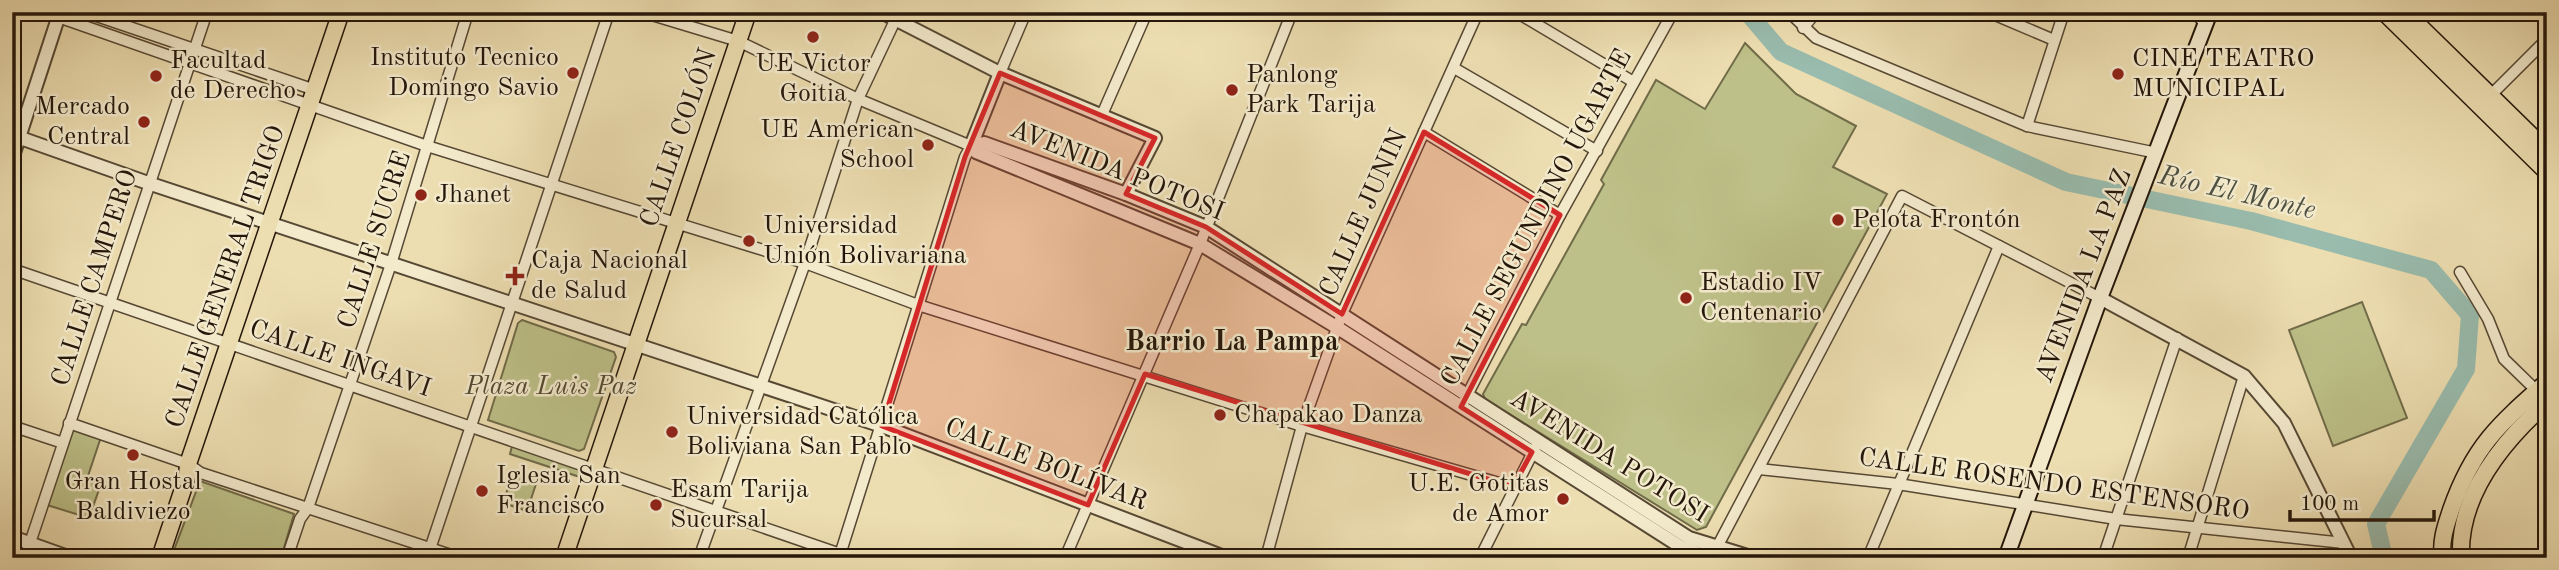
<svg xmlns="http://www.w3.org/2000/svg" width="2559" height="570" font-family="'Old Standard TT',serif">
	<rect width="100%" height="100%" fill="#eddeb1"/>
	<filter id="stains"><feTurbulence type="fractalNoise" baseFrequency=".00286" numOctaves="4"/><feColorMatrix values="0 0 0 0 .2 0 0 0 0 .09 0 0 0 0 .02 0 0 0 .5 -.17"/></filter>
	<radialGradient id="worn" r=".72"><stop offset=".6" stop-color="#630" stop-opacity="0"/><stop offset="1" stop-color="#630" stop-opacity=".3"/></radialGradient>
	<g fill="#bdc088" stroke="#706b49" stroke-width="2">
		<polygon points="1745,43 1796,94 1856,126 1833,167 1887,194 1706,527 1697,530 1485,399 1483,394 1522,324 1526,325 1604,184 1601,180 1656,80 1705,109"/>
		<polygon points="2362,302 2407,418 2333,446 2289,330"/>
		<polygon points="522,320 614,352 616,357 584,449 579,451 488,420 518,323"/>
		<polygon points="77,429 101,437 88,476 102,481 89,518 47,505 71,430"/>
		<polygon points="512,446 583,469 583,478 510,454"/>
		<polygon points="514,470 538,478 527,511 503,503"/>
		<polygon points="200,481 294,514 281,558 171,558"/>
	</g>
	<g fill="none" stroke-linecap="round" stroke-linejoin="round">
		<polyline stroke="#99bcae" stroke-width="18" points="1747,12 1781,52 2066,182 2251,221 2431,270 2470,315 2466,369 2376,524 2384,558"/>
		<g stroke="#564834" stroke-width="13">
			<g id="minor">
				<polyline points="44,12 427,146 805,263 918,305 1302,426 1513,487"/>
				<polyline points="85,12 315,90"/>
				<polyline points="642,12 738,41 858,99 971,146 965,157 839,558"/>
				<polyline points="1516,12 1632,81"/>
				<polyline points="1789,12 1816,38 2027,126 2157,153"/>
				<polyline points="1988,12 2054,40"/>
				<polyline points="2192,12 2206,23"/>
				<polyline points="1803,28 1816,12"/>
				<polyline points="1454,68 1597,151"/>
				<polyline points="1000,73 1026,12"/>
				<polyline points="2490,96 2547,39"/>
				<polyline points="1101,117 1147,12"/>
				<polyline points="2027,126 2064,12"/>
				<polyline points="1424,132 1560,215"/>
				<polyline points="12,269 852,558"/>
				<polyline points="2460,272 2488,319 2504,359 2540,394"/>
				<polyline points="1461,407 1560,215 1673,12"/>
				<polyline points="69,423 188,464 201,473 460,558"/>
				<polyline points="12,426 63,443"/>
				<polyline points="1759,469 1898,484 2116,519 2344,543"/>
				<polyline points="1715,551 1902,196 2100,298"/>
				<polyline points="25,558 207,12"/>
				<polyline points="287,558 300,519 308,508 391,264 468,12"/>
				<polyline points="427,558 609,12"/>
				<polyline points="699,558 805,263 858,99 899,12"/>
				<polyline points="1065,558 1200,244 1292,12"/>
				<polyline points="1266,558 1302,426 1342,314 1478,12"/>
				<polyline points="1480,558 1535,448"/>
				<polyline points="1868,558 1999,246"/>
				<polyline points="2103,558 2177,338"/>
				<polyline points="2188,558 2244,376"/>
			</g>
		</g>
		<g stroke="#564834" stroke-width="16">
			<g id="tertiary">
				<polyline points="881,12 1000,73 1155,138 1126,194"/>
				<polyline points="12,135 148,183 882,426 1227,558"/>
				<polyline points="971,146 984,143 1126,194 1206,227 1689,538 1754,558"/>
				<polyline points="971,146 976,152 1200,244 1338,328 1681,547 1711,558"/>
				<polyline points="971,146 1000,73"/>
				<polyline points="12,159 60,12"/>
				<polyline points="2100,298 2244,376 2284,423 2351,558"/>
				<polyline points="12,537 71,558"/>
			</g>
		</g>
		<g stroke="#24160a" stroke-width="18">
			<polyline id="secondary" points="2006,558 2100,298 2210,12"/>
		</g>
		<g stroke="#24160a" stroke-width="19">
			<g id="primary">
				<polyline points="160,558 187,477 188,464 341,12"/>
				<polyline points="564,558 748,12"/>
				<path d="M2443 558C2440 542 2446 525 2451 510 2473 447 2498 425 2547 382"/>
				<path d="M2461 558C2458 495 2503 441 2547 402"/>
			</g>
		</g>
		<g stroke="#24160a" stroke-width="19">
			<g id="trunk">
				<polyline points="2384,12 2547,172"/>
				<polyline points="2405,12 2547,151"/>
			</g>
		</g>
		<use href="#minor" stroke="#f3eacc" stroke-width="10"/>
		<use href="#tertiary" stroke="#f3eacc" stroke-width="12"/>
		<use href="#secondary" stroke="#f3eacc" stroke-width="14"/>
		<use href="#primary" stroke="#eddeb1" stroke-width="16"/>
		<use href="#trunk" stroke="#eddeb1" stroke-width="16"/>
	</g>
	<path fill="#d62828" fill-opacity="0.2" stroke="#d62828" stroke-width="5" stroke-linejoin="round" d="M1000 73 1155 138 1126 194 1206 227 1342 314 1424 132 1560 215 1461 407 1532 452 1513 487 1145 374 1088 505 882 426 965 157Z"/>
	<g fill="#8f2418" stroke="#f3eacc" stroke-width="2.5">
		<circle cx="813" cy="37" r="7"/>
		<circle cx="573" cy="73" r="7"/>
		<circle cx="2118" cy="74" r="7"/>
		<circle cx="156" cy="76" r="7"/>
		<circle cx="1232" cy="90" r="7"/>
		<circle cx="144" cy="122" r="7"/>
		<circle cx="928" cy="145" r="7"/>
		<circle cx="421" cy="195" r="7"/>
		<circle cx="1838" cy="220" r="7"/>
		<circle cx="749" cy="241" r="7"/>
		<path d="M511.5 265.5h7v7h7v7h-7v7h-7v-7h-7v-7h7z"/>
		<circle cx="1686" cy="298" r="7"/>
		<circle cx="1220" cy="415" r="7"/>
		<circle cx="672" cy="432" r="7"/>
		<circle cx="133" cy="455" r="7"/>
		<circle cx="482" cy="491" r="7"/>
		<circle cx="1563" cy="499" r="7"/>
		<circle cx="656" cy="505" r="7"/>
	</g>
	<g text-anchor="middle" dominant-baseline="central" stroke-width="5" stroke-linejoin="round" paint-order="stroke">
		<g font-size="26" fill="#24160a" stroke="#f3eacc" text-anchor="start">
			<text x="559" y="58" text-anchor="end">Instituto Tecnico<tspan x="559" dy="30">Domingo Savio</tspan></text>
			<text x="2132" y="59">CINE TEATRO<tspan x="2132" dy="30">MUNICIPAL</tspan></text>
			<text x="170" y="61">Facultad<tspan x="170" dy="30">de Derecho</tspan></text>
			<text x="813" y="64" text-anchor="middle">UE Victor<tspan x="813" dy="30">Goitia</tspan></text>
			<text x="1246" y="75">Panlong<tspan x="1246" dy="30">Park Tarija</tspan></text>
			<text x="130" y="107" text-anchor="end">Mercado<tspan x="130" dy="30">Central</tspan></text>
			<text x="914" y="130" text-anchor="end">UE American<tspan x="914" dy="30">School</tspan></text>
			<text x="435" y="195">Jhanet</text>
			<text x="1852" y="220">Pelota Frontón</text>
			<text x="763" y="226">Universidad<tspan x="763" dy="30">Unión Bolivariana</tspan></text>
			<text x="531" y="261">Caja Nacional<tspan x="531" dy="30">de Salud</tspan></text>
			<text x="1700" y="283">Estadio IV<tspan x="1700" dy="30">Centenario</tspan></text>
			<text x="1234" y="415">Chapakao Danza</text>
			<text x="686" y="417">Universidad Católica<tspan x="686" dy="30">Boliviana San Pablo</tspan></text>
			<text x="496" y="476">Iglesia San<tspan x="496" dy="30">Francisco</tspan></text>
			<text x="133" y="482" text-anchor="middle">Gran Hostal<tspan x="133" dy="30">Baldiviezo</tspan></text>
			<text x="1549" y="484" text-anchor="end">U.E. Gotitas<tspan x="1549" dy="30">de Amor</tspan></text>
			<text x="670" y="490">Esam Tarija<tspan x="670" dy="30">Sucursal</tspan></text>
		</g>
		<g font-size="26" fill="#24160a" stroke="#f3eacc">
			<text transform="translate(679 138) rotate(-71)">CALLE COLÓN</text>
			<text transform="translate(1117 171) rotate(22)">AVENIDA POTOSI</text>
			<text transform="translate(1364 213) rotate(-66)">CALLE JUNIN</text>
			<text transform="translate(1537 218) rotate(-62)">CALLE SEGUNDINO UGARTE</text>
			<text transform="translate(375 240) rotate(-72)">CALLE SUCRE</text>
			<text transform="translate(2084 276) rotate(-69)">AVENIDA LA PAZ</text>
			<text transform="translate(226 277) rotate(-71)">CALLE GENERAL TRIGO</text>
			<text transform="translate(95 278) rotate(-72)">CALLE CAMPERO</text>
			<text transform="translate(340 359) rotate(19)">CALLE INGAVI</text>
			<text transform="translate(1609 457) rotate(32)">AVENIDA POTOSI</text>
			<text transform="translate(1046 465) rotate(21)">CALLE BOLÍVAR</text>
			<text transform="translate(2054 485) rotate(8)">CALLE ROSENDO ESTENSORO</text>
		</g>
		<g font-size="26" font-style="italic" fill="#524930" stroke="#f3eacc">
			<text x="551" y="387">Plaza Luis Paz</text>
		</g>
		<g font-size="28" font-style="italic" fill="#4d5043" stroke="#f3eacc">
			<text transform="translate(2237 194) rotate(13)">Río El Monte</text>
		</g>
		<g font-size="28" font-weight="bold" fill="#24160a" stroke="#f3eacc">
			<text x="1232" y="343">Barrio La Pampa</text>
		</g>
	</g>
	<rect width="2559" height="570" fill="none" stroke="#eddeb1" stroke-width="42"/>
	<rect x="14" y="14" width="2531" height="542" fill="none" stroke="#24160a" stroke-width="3.5"/>
	<rect x="21" y="21" width="2517" height="528" fill="none" stroke="#24160a" stroke-width="2"/>
	<path d="M2290 510v10h144v-10" fill="none" stroke="#24160a" stroke-width="3.5"/>
	<text x="2300" y="510" font-size="21" fill="#24160a" stroke="#f3eacc" stroke-width="5" paint-order="stroke">100 m</text>
	<rect width="100%" height="100%" filter="url(#stains)"/>
	<rect width="100%" height="100%" fill="url(#worn)"/>
</svg>
